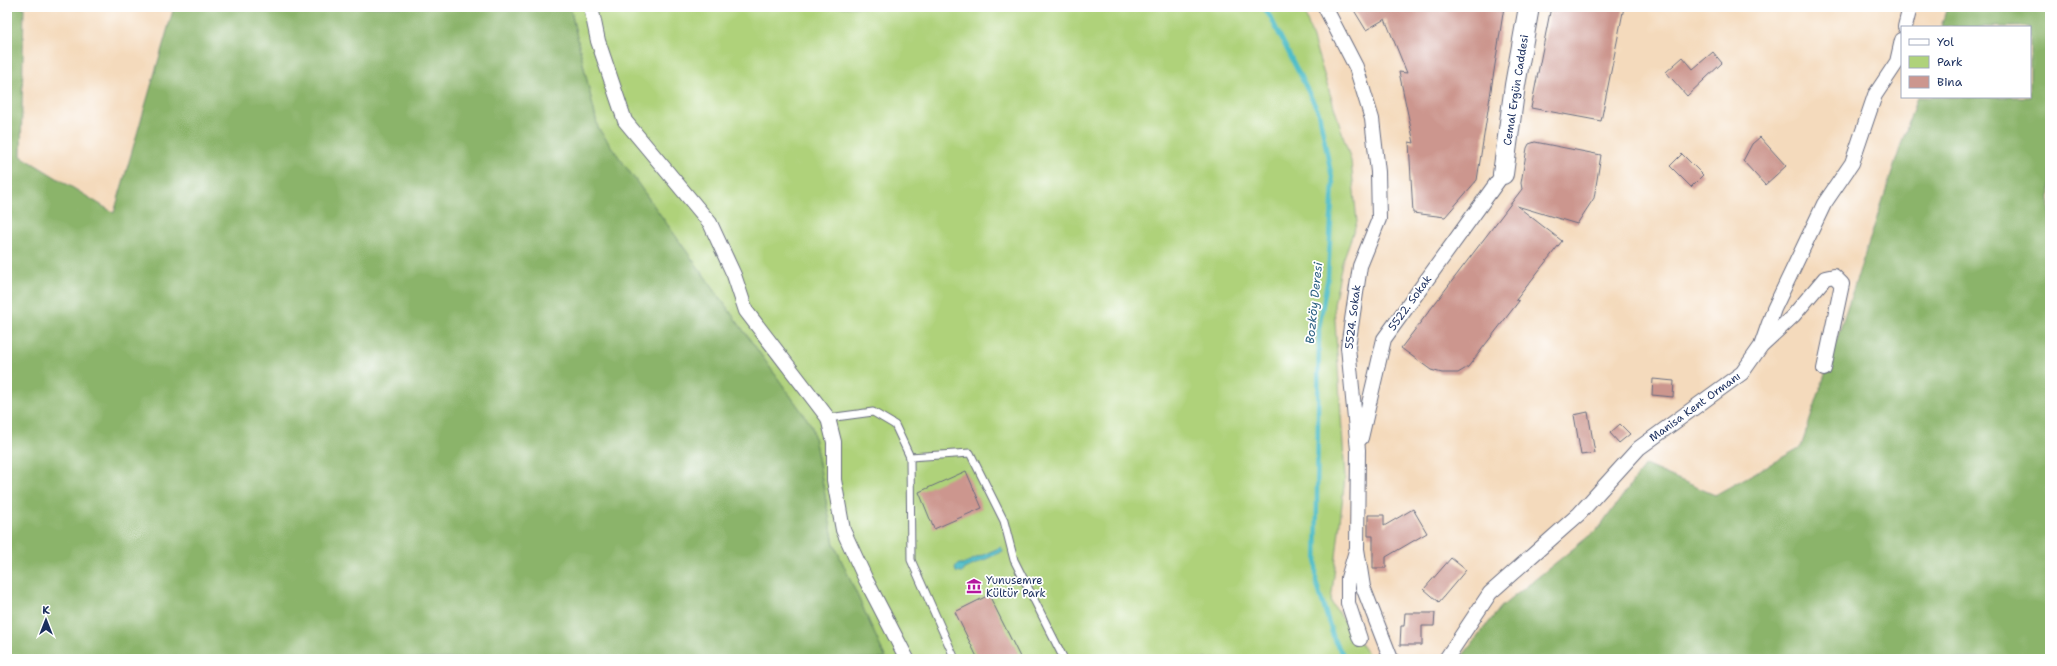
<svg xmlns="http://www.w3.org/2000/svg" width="2057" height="666" font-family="'Shantell Sans',sans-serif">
	<rect width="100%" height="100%" fill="#fff"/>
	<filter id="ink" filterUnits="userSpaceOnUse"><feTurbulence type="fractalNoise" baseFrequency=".025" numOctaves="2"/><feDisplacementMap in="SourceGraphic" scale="8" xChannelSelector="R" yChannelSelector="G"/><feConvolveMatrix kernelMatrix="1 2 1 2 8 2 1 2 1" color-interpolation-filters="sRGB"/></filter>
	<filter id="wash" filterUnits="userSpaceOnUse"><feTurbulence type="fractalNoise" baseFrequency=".012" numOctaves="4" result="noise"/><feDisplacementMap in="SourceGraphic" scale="16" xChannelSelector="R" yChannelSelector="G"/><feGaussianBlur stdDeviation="0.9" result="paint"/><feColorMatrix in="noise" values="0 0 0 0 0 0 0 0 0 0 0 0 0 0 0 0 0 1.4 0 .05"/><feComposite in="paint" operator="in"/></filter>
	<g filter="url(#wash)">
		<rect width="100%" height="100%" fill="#f4dabc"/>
		<polygon fill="#afd27a" stroke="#65806c" points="570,7 1303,7 1351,161 1357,222 1342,263 1334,305 1345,477 1331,602 1371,659 886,659 834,544 812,426 598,128"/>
		<g fill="#8bb46a" stroke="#537264">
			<polygon points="7,7 24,7 21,156 114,213 174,7 570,7 598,128 812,426 834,544 886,659 7,659"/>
			<polygon points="1947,7 2050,7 2050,659 1460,659 1501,607 1600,527 1645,465 1715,495 1801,447 1917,97 2030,97 2030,27 1941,27"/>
		</g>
		<polygon fill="#4fbdc8" stroke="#357693" points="1001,547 1003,551 965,569 962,573 956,572 955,567 959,564 963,564"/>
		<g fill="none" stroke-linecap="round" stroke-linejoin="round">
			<polyline stroke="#4fbdc8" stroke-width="4.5" points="1263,7 1271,18 1319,113 1333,183 1328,276 1319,328 1316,582 1335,642 1346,659"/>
		</g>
		<g id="blocks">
			<g fill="#cc968e">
				<polygon points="1352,7 1504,7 1477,180 1445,217 1413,213 1409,142 1414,143 1399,72 1407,73 1385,19 1366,30"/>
				<polygon points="1551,7 1624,7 1601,121 1531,108"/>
				<polygon points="1713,52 1722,63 1687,96 1666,72 1683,57 1693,69"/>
				<polygon points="1760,137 1786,166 1765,185 1743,161 1752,144"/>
				<polygon points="1535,142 1601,155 1594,198 1577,224 1517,206 1562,241 1516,300 1519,301 1468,367 1458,373 1442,373 1431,370 1401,348 1522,189 1521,183 1527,148 1529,144"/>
				<polygon points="1682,154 1703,175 1691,187 1670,166"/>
				<polygon points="1653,379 1674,381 1673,397 1652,395"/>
				<polygon points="1588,412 1595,453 1581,455 1574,415"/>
				<polygon points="1620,424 1630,434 1619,443 1610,433"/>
				<polygon points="966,471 982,508 934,529 919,492"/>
				<polygon points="1413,509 1427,533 1386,557 1386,568 1373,568 1373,536 1368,536 1368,515 1384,515 1384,526"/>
				<polygon points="1451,558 1466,570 1439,602 1424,589"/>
				<polygon points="989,595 1021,659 978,659 955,612"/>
				<polygon points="1405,613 1435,613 1434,626 1422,626 1422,645 1400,645 1401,626 1404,626"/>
			</g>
		</g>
	</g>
	<g filter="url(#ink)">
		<use href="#blocks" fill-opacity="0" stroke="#676b7f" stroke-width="1"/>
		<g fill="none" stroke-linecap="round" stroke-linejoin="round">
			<g stroke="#676b7f" stroke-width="9">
				<g id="lane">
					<polyline points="828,418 873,412 895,425 910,457 911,560 955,659"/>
					<polyline points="910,457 970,453 1004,521 1014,560 1064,659"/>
				</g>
			</g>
			<g stroke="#676b7f" stroke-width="16">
				<g id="street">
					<polyline points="591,7 598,41 625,121 710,223 734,275 746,311 828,418 834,442 834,480 843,530 866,580 907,659"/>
					<polyline points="1325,7 1356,67 1372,119 1378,172 1379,219 1360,266 1348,347 1358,450 1357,549 1363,587 1391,659"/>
					<polyline points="1905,27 1910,7"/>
					<polyline points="1763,344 1793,316 1825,278 1834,276 1842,284 1824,369"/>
					<polyline points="1361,438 1384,339 1503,174"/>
					<polyline points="1356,551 1348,578 1348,603 1360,639"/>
					<polyline points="1446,659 1490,593 1579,514 1639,448 1742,373 1761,346 1774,309 1824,204 1852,163 1875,95 1897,62 1902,40"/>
				</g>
			</g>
			<g stroke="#676b7f" stroke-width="22">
				<polyline id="secondary" points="1503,174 1515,85 1529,7"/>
			</g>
			<use href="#lane" stroke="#fff" stroke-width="7"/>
			<use href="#street" stroke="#fff" stroke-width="14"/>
			<use href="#secondary" stroke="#fff" stroke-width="20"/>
		</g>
	</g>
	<defs>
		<g id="museum-bare" transform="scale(1.2)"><path d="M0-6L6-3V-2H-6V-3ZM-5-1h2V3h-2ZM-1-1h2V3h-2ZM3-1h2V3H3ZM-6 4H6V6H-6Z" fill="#b5179e" stroke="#fff" stroke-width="2.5" paint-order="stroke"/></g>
	</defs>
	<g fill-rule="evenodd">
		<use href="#museum-bare" x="974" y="586"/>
	</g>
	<g text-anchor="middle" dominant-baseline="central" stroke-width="3.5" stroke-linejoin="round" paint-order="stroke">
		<g font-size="11" fill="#1b2f5e" stroke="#fff">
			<text transform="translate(1516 90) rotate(-81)">Cemal Ergün Caddesi</text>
			<text transform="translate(1410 303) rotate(-54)">5522. Sokak</text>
			<text transform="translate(1353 317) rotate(-83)">5524. Sokak</text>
			<text transform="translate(1695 407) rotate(-36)">Manisa Kent Ormanı</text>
		</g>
		<g font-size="11" fill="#1b2f5e" stroke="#fff" text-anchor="start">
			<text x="986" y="580">Yunusemre<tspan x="986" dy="13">Kültür Park</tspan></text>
		</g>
		<g font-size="12" font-style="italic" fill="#2d6183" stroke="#fff">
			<text transform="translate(1314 303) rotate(-84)">Bozköy Deresi</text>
		</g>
	</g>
	<rect width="2057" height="666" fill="none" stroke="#fff" stroke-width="24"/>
	<rect x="1901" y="26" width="130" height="72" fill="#ffffff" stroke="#a4acbf"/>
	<rect x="1909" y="39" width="20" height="6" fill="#ffffff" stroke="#a4acbf"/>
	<text x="1937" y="46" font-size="12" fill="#1b2f5e">Yol</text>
	<rect x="1909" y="56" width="20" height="12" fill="#afd27a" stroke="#a4acbf"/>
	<text x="1937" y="66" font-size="12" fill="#1b2f5e">Park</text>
	<rect x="1909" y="76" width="20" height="12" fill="#cc968e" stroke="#a4acbf"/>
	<text x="1937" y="86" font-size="12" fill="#1b2f5e">Bina</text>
	<g transform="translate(46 620)" stroke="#ffffff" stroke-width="3" paint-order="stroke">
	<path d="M0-3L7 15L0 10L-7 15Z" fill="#1b2f5e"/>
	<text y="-6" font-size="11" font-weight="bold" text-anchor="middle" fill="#1b2f5e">K</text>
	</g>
</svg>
